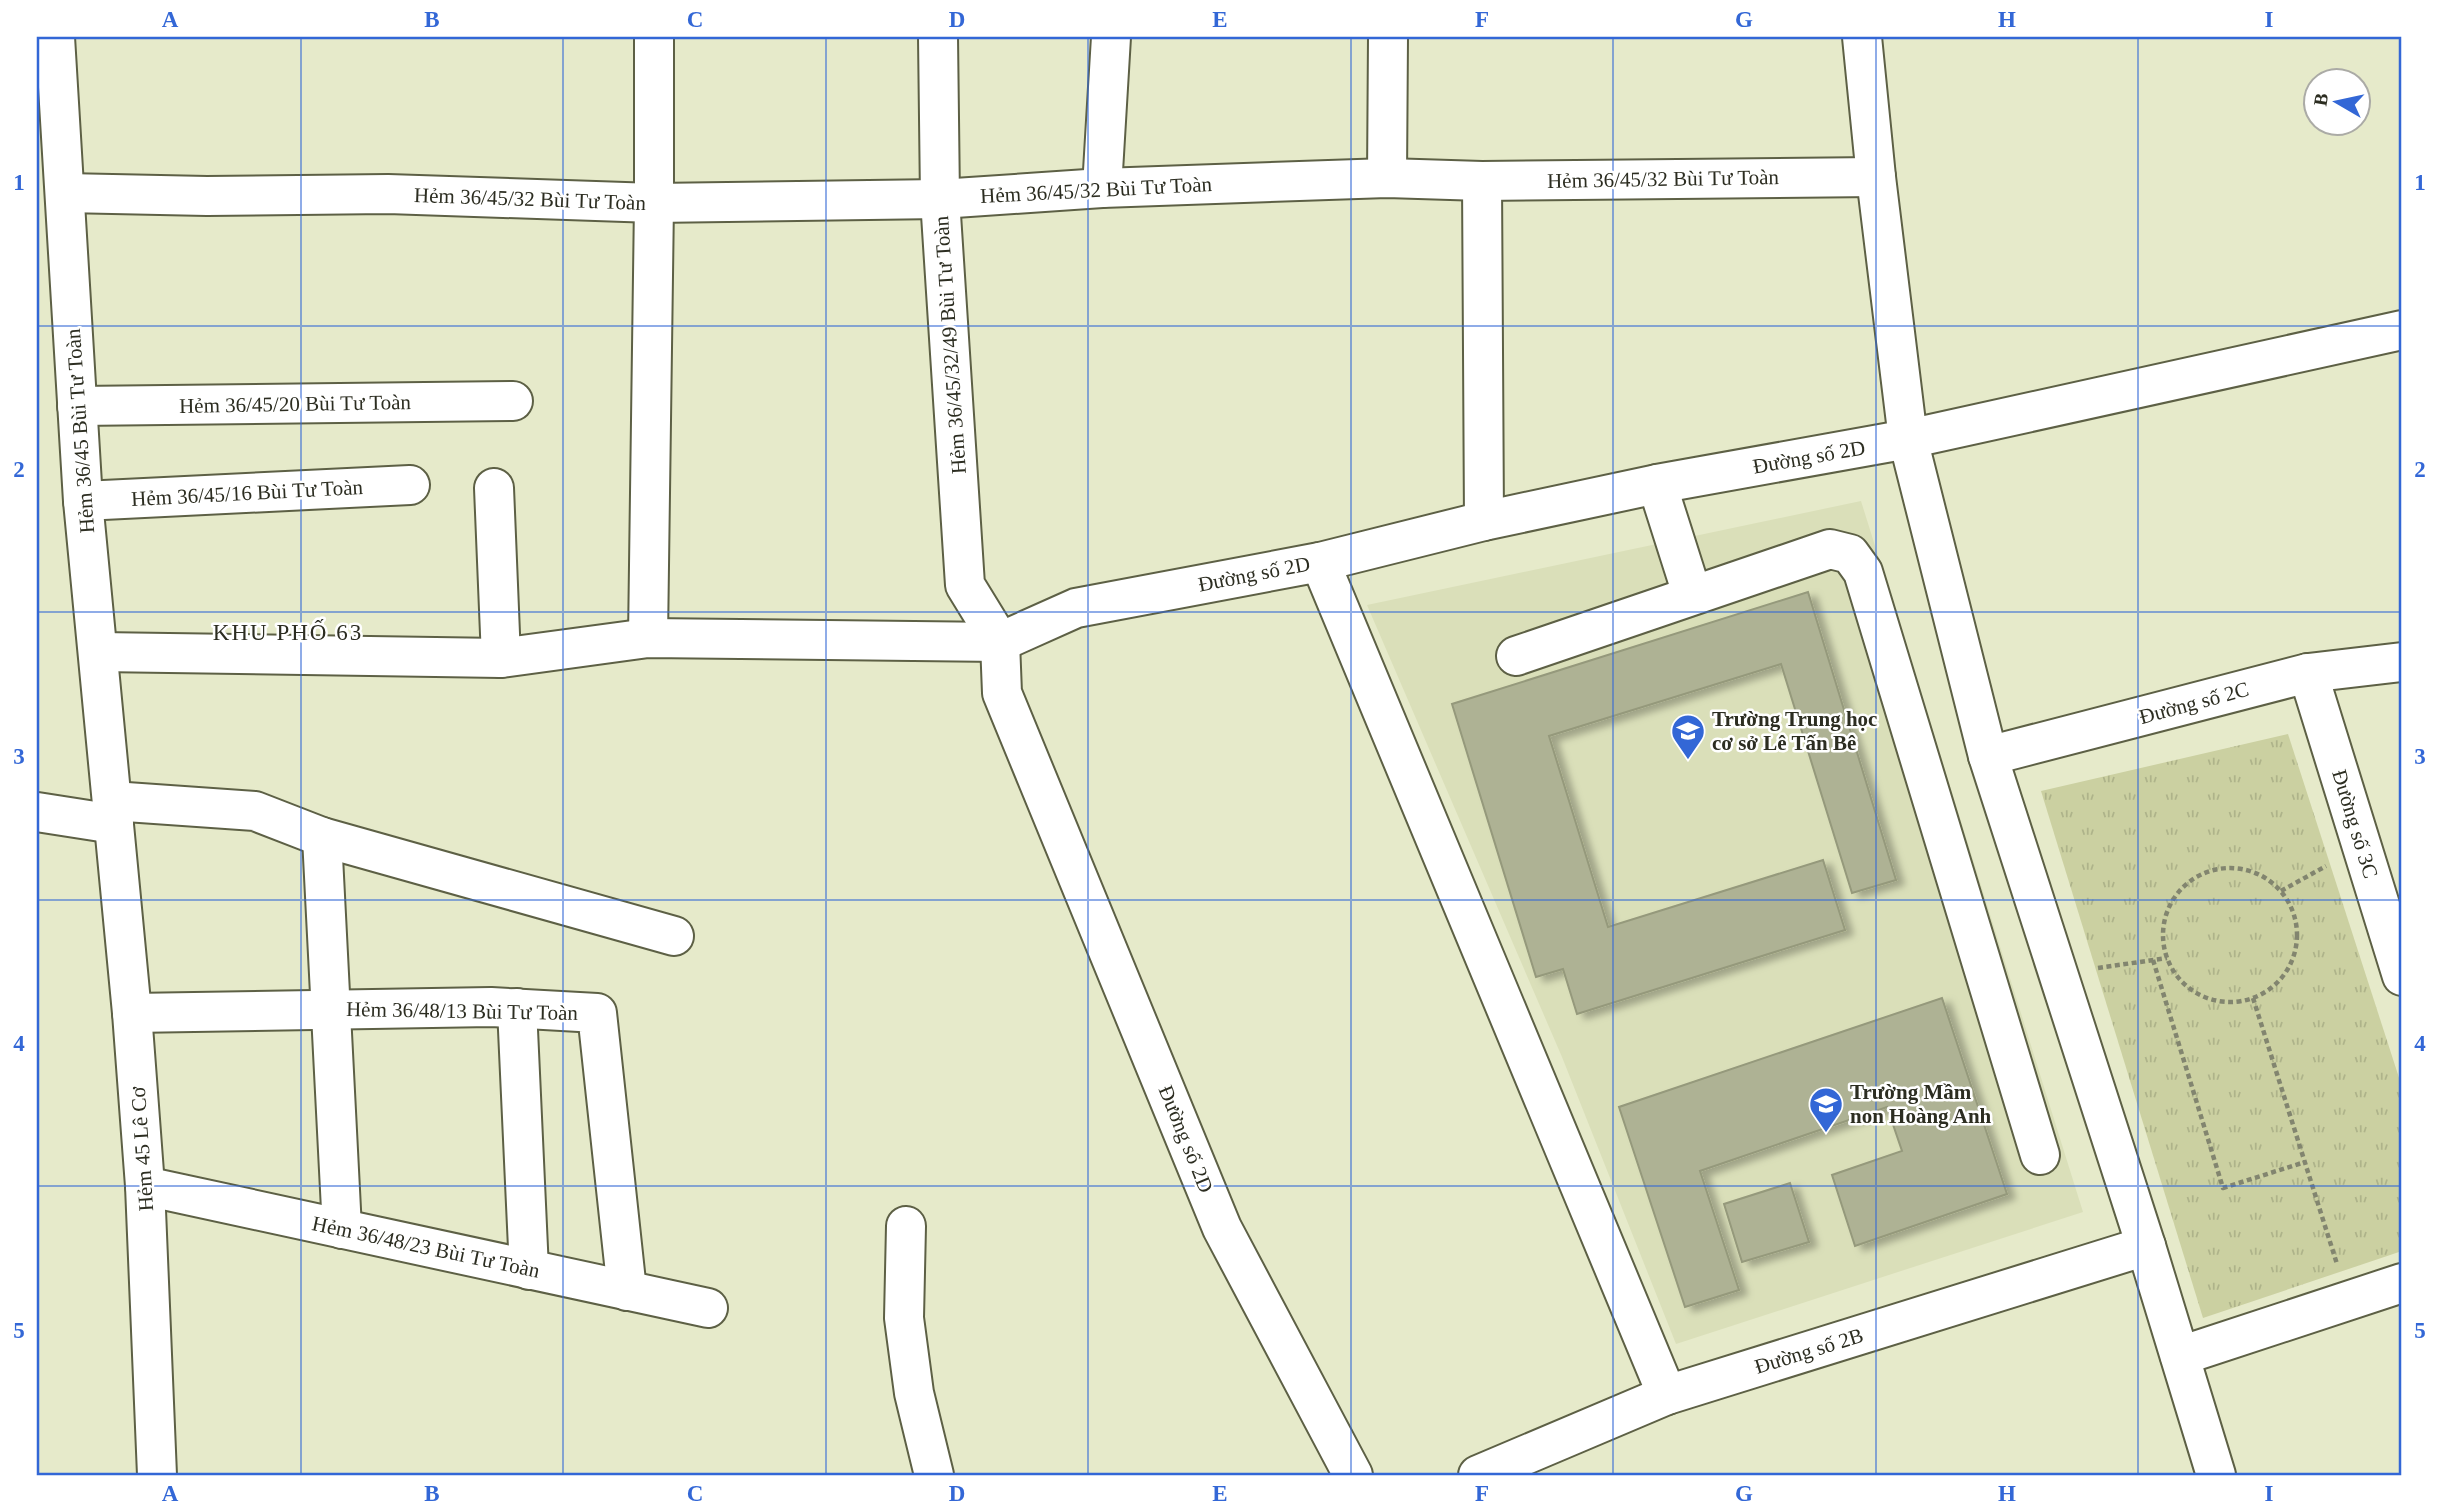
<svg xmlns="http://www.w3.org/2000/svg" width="2439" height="1512" font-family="Georgia,serif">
	<defs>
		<pattern id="park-tufts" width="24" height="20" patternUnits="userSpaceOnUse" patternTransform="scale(1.75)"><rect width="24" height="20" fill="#cbd0a1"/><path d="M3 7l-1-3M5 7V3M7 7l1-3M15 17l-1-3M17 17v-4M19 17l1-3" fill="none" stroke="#aeb38a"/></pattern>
		<filter id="shadow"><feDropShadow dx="8" dy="4.5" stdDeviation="3.5" flood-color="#0004"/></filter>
	</defs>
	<rect width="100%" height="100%" fill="#e6eaca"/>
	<polygon fill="#dadfb9" points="1861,501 2083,1212 1676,1344 1562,1057 1367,605"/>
	<polygon fill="url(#park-tufts)" points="2288,734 2402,1087 2402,1251 2203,1318 2041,791"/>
	<g fill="#aeb294" stroke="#95997b" stroke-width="2" filter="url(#shadow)">
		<polygon points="1808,592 1896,880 1852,893 1781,664 1549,736 1608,927 1823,860 1845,930 1577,1014 1563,969 1536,977 1452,704"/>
		<polygon points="1942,998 2007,1194 1855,1246 1832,1175 1902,1151 1887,1107 1700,1171 1739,1290 1685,1307 1619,1107"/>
		<polygon points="1790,1183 1809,1242 1742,1262 1724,1204"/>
	</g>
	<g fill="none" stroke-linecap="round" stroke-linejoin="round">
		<g stroke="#5d6045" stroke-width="42">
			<g id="minor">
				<polyline points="55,37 83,501 132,1013 145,1186 157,1475"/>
				<polyline points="938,37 940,199 965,585 1000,642 1002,693 1222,1228 1353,1475"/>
				<polyline points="1862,37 1876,177 1908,439 1988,756 2146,1246 2216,1475"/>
				<polyline points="1387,178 1388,37"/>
				<polyline points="1482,181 1484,521"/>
				<polyline points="1102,188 1111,37"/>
				<polyline points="65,193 207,196 388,194 654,203 940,199 1102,188 1387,178 1482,181 1876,177"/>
				<polyline points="77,406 513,401"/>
				<polyline points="1657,484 1692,594"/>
				<polyline points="494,488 501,658"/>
				<polyline points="83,501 410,485"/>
				<polyline points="1320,562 1667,1395"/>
				<polyline points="648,638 654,203 654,37"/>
				<polyline points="99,652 501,658 648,638 1000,642 1076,608 1320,562 1484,521 1657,484 1908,439 2402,330"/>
				<polyline points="1516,656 1830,549 1850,554 1863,572 2040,1155"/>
				<polyline points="2308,673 2402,976"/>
				<polyline points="1988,756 2308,673 2402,662"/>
				<polyline points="112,801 255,811 322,837 674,936"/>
				<polyline points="37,812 114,824"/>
				<polyline points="322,837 342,1229"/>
				<polyline points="517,1008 529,1270"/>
				<polyline points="132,1013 491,1007 597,1013 627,1291"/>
				<polyline points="145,1186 708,1308"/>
				<polyline points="906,1226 904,1318 914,1393 934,1475"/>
				<polyline points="2180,1356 2402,1283"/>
				<polyline points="1478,1475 1667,1395 2146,1246"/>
			</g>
		</g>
		<g stroke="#82856f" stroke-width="4.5" stroke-dasharray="5 3.5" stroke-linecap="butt">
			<circle cx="2230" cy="935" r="67"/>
			<polyline points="2281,891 2326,866"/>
			<polyline points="2153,960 2223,1188 2305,1162"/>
			<polyline points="2098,968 2167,958"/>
			<polyline points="2253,998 2337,1264"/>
		</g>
		<use href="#minor" stroke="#fff" stroke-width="38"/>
	</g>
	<path fill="none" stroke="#3367d6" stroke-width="2" stroke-opacity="0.55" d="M301 37V1475M563 37V1475M826 37V1475M1088 37V1475M1351 37V1475M1613 37V1475M1876 37V1475M2138 37V1475M37 326H2402M37 612H2402M37 900H2402M37 1186H2402"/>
	<defs>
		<g id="school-pin" transform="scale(1.75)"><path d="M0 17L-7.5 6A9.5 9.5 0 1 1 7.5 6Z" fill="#3367d6" stroke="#fff"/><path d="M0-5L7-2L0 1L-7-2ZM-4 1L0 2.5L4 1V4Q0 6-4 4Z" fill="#fff"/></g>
	</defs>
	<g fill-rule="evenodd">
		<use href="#school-pin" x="1688" y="731"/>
		<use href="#school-pin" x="1826" y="1104"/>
	</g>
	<g text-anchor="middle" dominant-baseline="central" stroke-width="5" stroke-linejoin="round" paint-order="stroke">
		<g font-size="21" fill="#2c2d21" stroke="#fff">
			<text transform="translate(1663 179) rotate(-1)">Hẻm 36/45/32 Bùi Tư Toàn</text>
			<text transform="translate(1096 190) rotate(-3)">Hẻm 36/45/32 Bùi Tư Toàn</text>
			<text transform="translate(530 199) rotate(2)">Hẻm 36/45/32 Bùi Tư Toàn</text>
			<text transform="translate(950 345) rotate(-94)">Hẻm 36/45/32/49 Bùi Tư Toàn</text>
			<text transform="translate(295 404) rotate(-1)">Hẻm 36/45/20 Bùi Tư Toàn</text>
			<text transform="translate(80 431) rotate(-94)">Hẻm 36/45 Bùi Tư Toàn</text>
			<text transform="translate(1809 457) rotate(-10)">Đường số 2D</text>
			<text transform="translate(247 493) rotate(-3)">Hẻm 36/45/16 Bùi Tư Toàn</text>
			<text transform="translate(1254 574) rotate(-11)">Đường số 2D</text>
			<text transform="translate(2194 703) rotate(-15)">Đường số 2C</text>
			<text transform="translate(2355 824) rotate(73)">Đường số 3C</text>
			<text transform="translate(462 1011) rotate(1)">Hẻm 36/48/13 Bùi Tư Toàn</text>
			<text transform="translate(1186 1139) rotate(68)">Đường số 2D</text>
			<text transform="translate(142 1149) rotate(-94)">Hẻm 45 Lê Cơ</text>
			<text transform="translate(426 1247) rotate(12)">Hẻm 36/48/23 Bùi Tư Toàn</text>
			<text transform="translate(1809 1351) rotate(-17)">Đường số 2B</text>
		</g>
		<g font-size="21" font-weight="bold" fill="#2c2d21" stroke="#fff" text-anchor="start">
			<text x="1712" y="719">Trường Trung học<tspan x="1712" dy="24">cơ sở Lê Tấn Bê</tspan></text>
			<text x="1850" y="1092">Trường Mầm<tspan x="1850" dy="24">non Hoàng Anh</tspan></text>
		</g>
		<g font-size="23" letter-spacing="2" fill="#2c2d21" stroke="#fff">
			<text x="288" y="632">KHU PHỐ 63</text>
		</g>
	</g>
	<rect width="2439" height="1512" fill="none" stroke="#ffffff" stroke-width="77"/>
	<g transform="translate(2337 102) rotate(279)"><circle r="33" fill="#ffffff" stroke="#ababa6" stroke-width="2"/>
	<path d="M0-5L12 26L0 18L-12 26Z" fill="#3367d6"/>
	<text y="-10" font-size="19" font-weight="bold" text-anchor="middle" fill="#2c2d21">B</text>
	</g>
	<rect x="38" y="38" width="2362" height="1436" fill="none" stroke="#3367d6" stroke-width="2.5"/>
	<g font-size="23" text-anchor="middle" font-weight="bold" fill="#3367d6">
		<text x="170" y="27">A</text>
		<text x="432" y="27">B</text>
		<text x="695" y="27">C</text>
		<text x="957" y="27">D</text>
		<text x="1220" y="27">E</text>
		<text x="1482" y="27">F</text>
		<text x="1744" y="27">G</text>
		<text x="2007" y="27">H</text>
		<text x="2269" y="27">I</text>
		<text x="19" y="190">1</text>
		<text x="2420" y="190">1</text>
		<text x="19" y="477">2</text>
		<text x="2420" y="477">2</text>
		<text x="19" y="764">3</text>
		<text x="2420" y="764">3</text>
		<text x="19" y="1051">4</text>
		<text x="2420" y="1051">4</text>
		<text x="19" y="1338">5</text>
		<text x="2420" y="1338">5</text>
		<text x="170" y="1501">A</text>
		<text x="432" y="1501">B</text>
		<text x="695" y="1501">C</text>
		<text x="957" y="1501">D</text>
		<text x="1220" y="1501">E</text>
		<text x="1482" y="1501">F</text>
		<text x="1744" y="1501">G</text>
		<text x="2007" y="1501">H</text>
		<text x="2269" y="1501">I</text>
	</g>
</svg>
